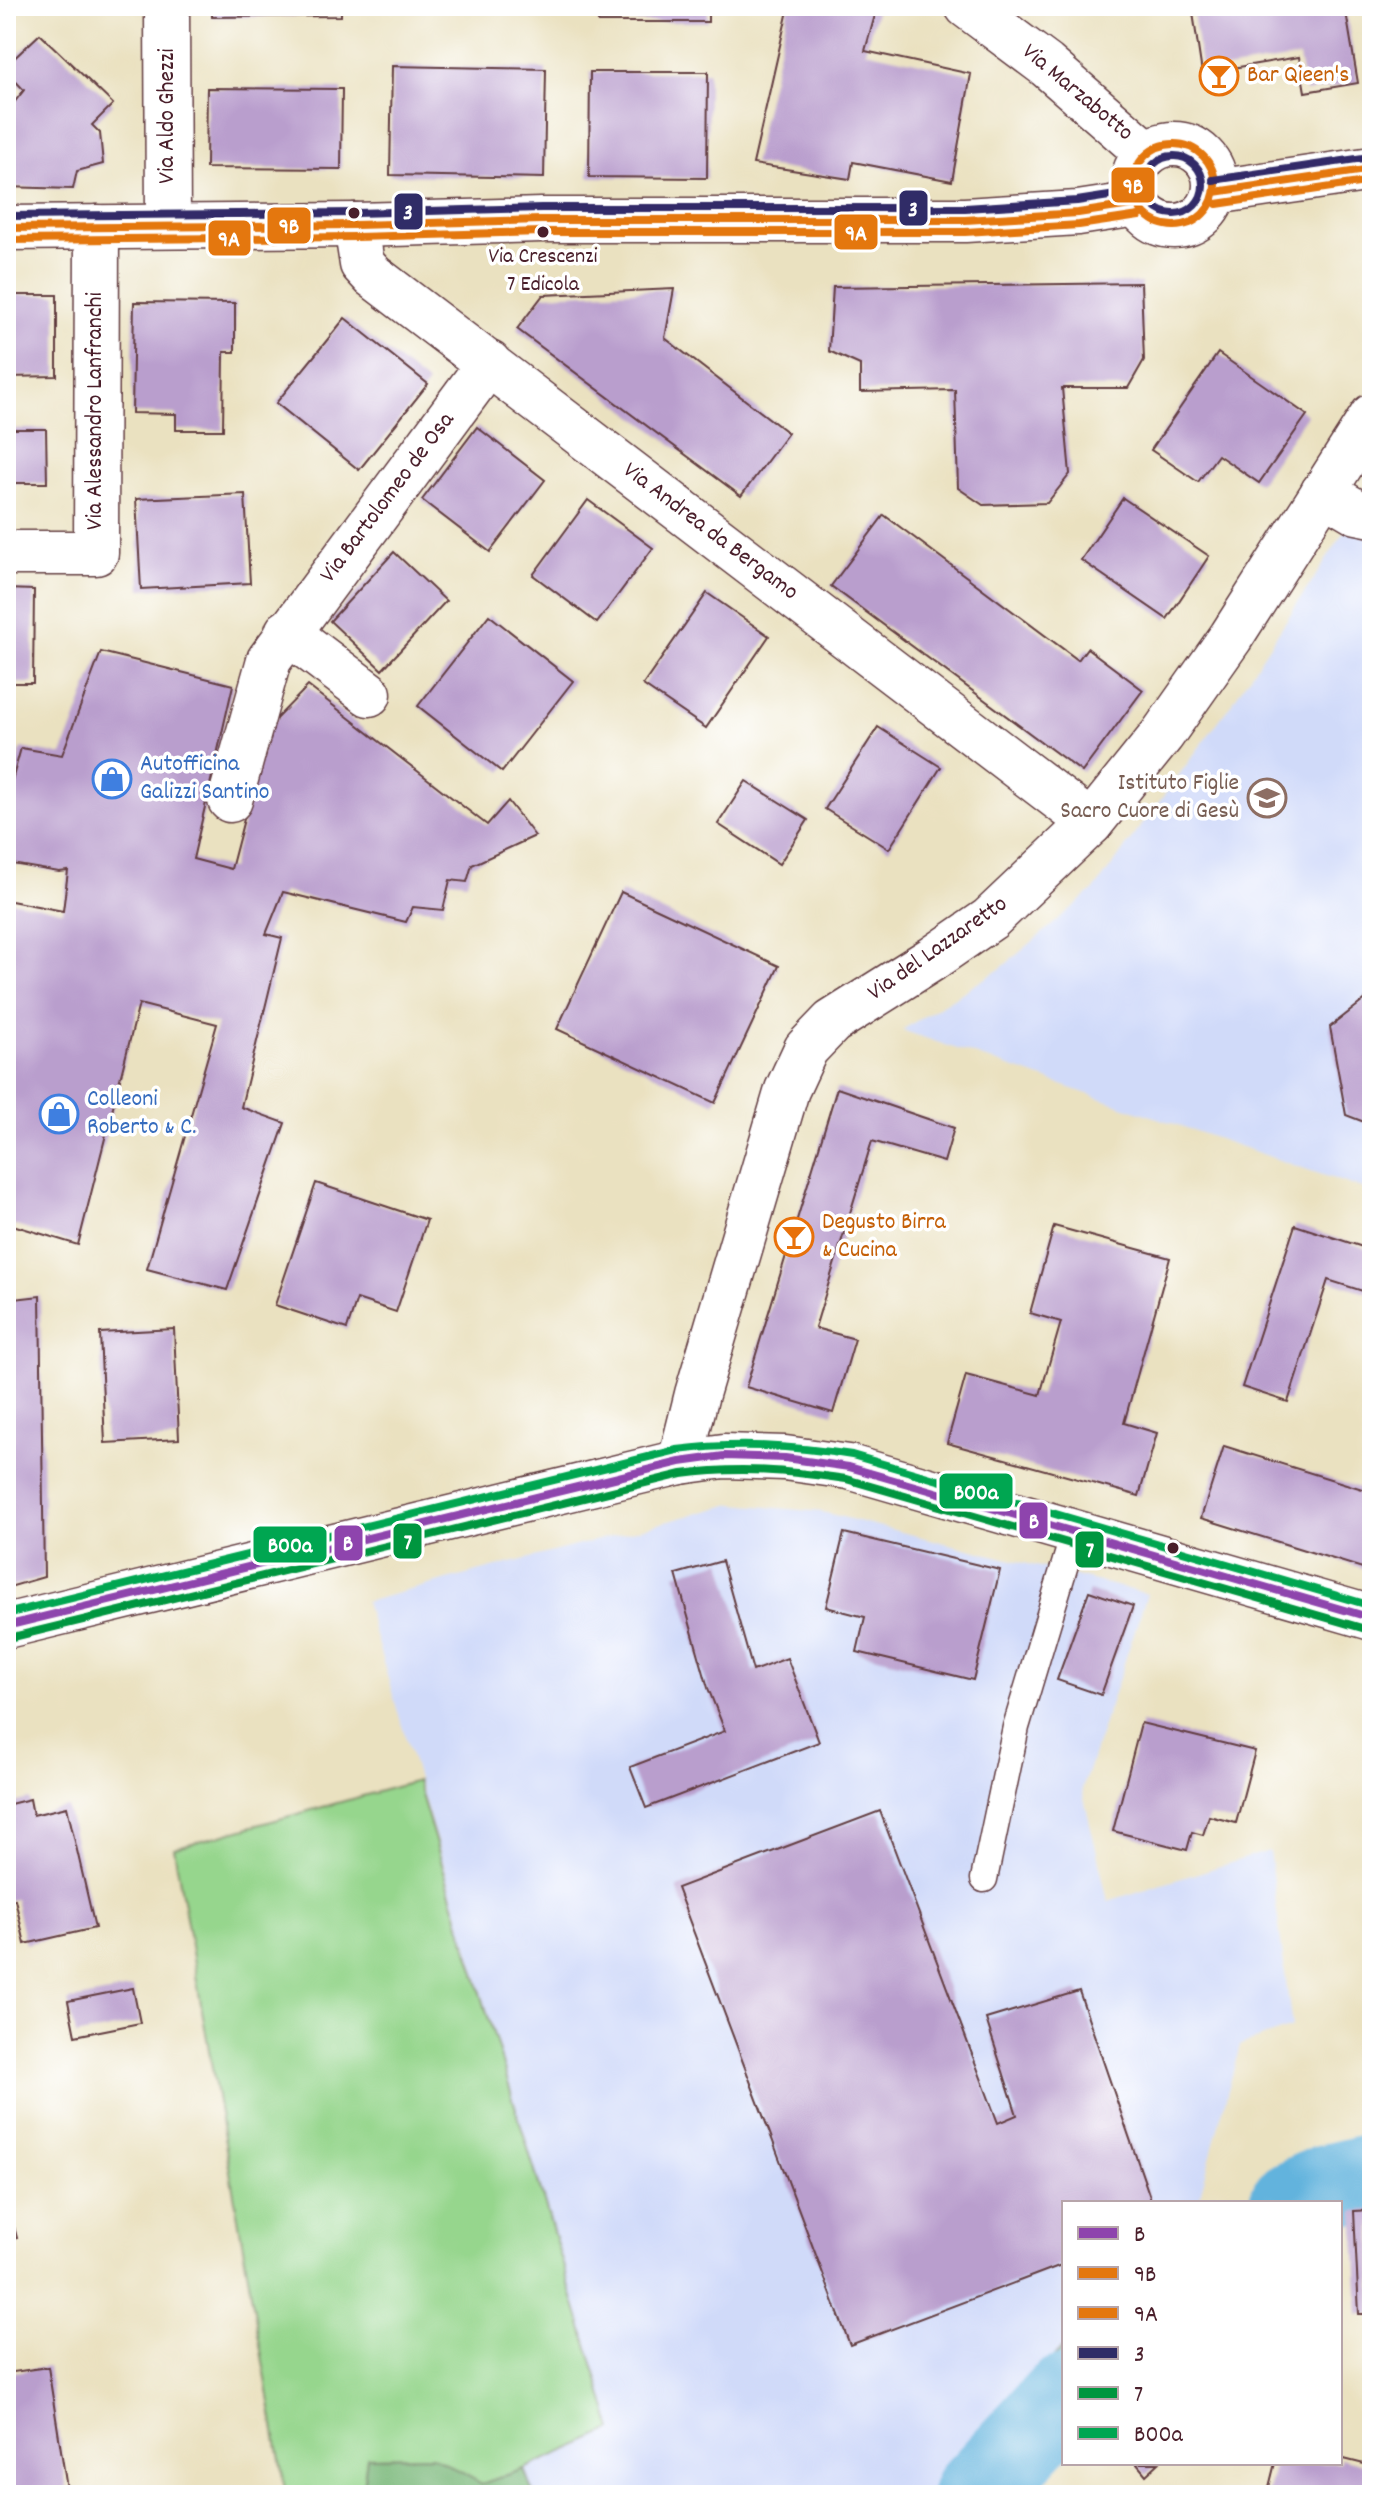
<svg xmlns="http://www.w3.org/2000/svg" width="1378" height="2501" font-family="Dekko,sans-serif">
	<rect width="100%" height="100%" fill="#fff"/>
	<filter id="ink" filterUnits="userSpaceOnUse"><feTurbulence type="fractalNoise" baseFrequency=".0125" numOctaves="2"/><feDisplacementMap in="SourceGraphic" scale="16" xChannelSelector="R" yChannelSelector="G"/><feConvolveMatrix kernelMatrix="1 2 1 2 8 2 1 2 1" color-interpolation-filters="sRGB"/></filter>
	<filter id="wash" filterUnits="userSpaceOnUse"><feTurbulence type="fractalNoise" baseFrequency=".006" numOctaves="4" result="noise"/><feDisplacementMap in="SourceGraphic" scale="32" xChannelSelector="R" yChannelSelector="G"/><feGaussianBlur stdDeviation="1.8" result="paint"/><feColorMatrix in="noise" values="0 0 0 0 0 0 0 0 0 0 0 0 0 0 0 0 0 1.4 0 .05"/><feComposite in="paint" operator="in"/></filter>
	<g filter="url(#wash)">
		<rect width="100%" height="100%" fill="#eae1c0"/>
		<g fill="#d0daf9">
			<polygon points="1348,527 1372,529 1372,1192 902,1030 1000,969 1095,889 1229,707"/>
			<polygon points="733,1504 822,1512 1147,1594 1082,1789 1108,1901 1269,1851 1292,2027 1240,2045 1198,2203 1064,2203 1064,2346 933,2495 534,2495 524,2469 613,2429 365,1602"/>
		</g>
		<polygon fill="#96d68d" stroke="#707a5c" stroke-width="2" points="417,1781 613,2430 524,2469 482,2484 432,2456 367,2457 362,2495 286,2495 174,1848"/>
		<g fill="#78b778" stroke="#616b52" stroke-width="2">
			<polygon points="1064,2346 1064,2419 997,2495 933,2495"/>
			<polygon points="432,2456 482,2484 524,2469 534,2495 362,2495 367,2457"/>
		</g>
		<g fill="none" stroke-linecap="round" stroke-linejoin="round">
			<g stroke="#62b3dd" stroke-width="86">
				<polyline points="1292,2203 1326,2187 1372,2176"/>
				<polyline points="974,2495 1064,2398"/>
			</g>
		</g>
		<g id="blocks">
			<g fill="#b99ecd">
				<polygon points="212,6 341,6 341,16 212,17"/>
				<polygon points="428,6 536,6 536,10 428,9"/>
				<rect x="598" y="6" width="110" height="16"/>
				<polygon points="789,6 877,8 865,51 971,74 952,181 853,162 850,179 753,164"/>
				<polygon points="1192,6 1345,6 1358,83 1305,92 1299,57 1202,73"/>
				<polygon points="40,34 113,104 92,125 100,133 103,164 77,171 73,189 6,187 6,109 9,109 24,90 6,71 6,66"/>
				<polygon points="392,66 546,69 544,178 390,175"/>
				<polygon points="590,72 708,72 707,178 589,177"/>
				<polygon points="207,88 342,89 341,169 206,168"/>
				<polygon points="1141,283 1144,360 1128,388 1062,388 1070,474 1047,503 983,505 958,488 955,390 860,392 860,365 829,351 833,287"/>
				<polygon points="674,289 665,338 788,433 741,496 517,329 543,295"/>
				<polygon points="6,295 57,295 57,376 6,377"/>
				<polygon points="134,302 235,303 235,352 224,352 223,430 176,430 176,414 132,413"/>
				<polygon points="345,318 428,384 359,470 276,403"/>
				<polygon points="1218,353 1307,415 1259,483 1218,455 1198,482 1151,450"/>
				<polygon points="477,427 545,480 490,552 422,500"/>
				<polygon points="6,429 46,429 47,483 6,483"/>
				<polygon points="245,494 250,583 141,589 136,499"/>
				<polygon points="1123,498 1209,556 1167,619 1081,560"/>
				<polygon points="588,500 653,548 597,623 533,575"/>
				<polygon points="884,515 1078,660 1087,648 1143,690 1082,772 831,586"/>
				<polygon points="394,552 446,601 382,670 330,621"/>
				<polygon points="6,589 34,590 33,683 6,683"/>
				<polygon points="707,593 769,636 706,728 643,685"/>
				<polygon points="489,615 573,681 502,772 418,706"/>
				<polygon points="101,652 233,685 193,859 231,869 268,727 308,686 487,825 508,801 535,836 472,865 467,882 450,880 443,910 413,907 406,922 283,892 266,934 282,938 241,1107 285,1123 227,1290 147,1269 217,1024 139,1004 78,1245 6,1223 6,900 63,911 68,871 59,872 6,863 6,802 21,748 62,755"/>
				<polygon points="878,727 941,767 889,849 825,809"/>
				<polygon points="746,781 808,820 779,864 718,824"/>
				<polygon points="621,892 779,966 715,1103 557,1029"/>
				<polygon points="1372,994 1372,1125 1346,1115 1330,1027"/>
				<polygon points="837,1088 954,1128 944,1162 872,1141 815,1328 855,1339 833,1413 746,1387"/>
				<polygon points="316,1183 427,1220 396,1312 357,1299 347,1329 275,1305"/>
				<polygon points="1295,1225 1372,1250 1372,1294 1328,1280 1288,1402 1242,1387"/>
				<polygon points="1054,1226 1170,1258 1124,1423 1157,1433 1139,1496 947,1443 966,1375 1040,1395 1061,1322 1030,1313"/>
				<polygon points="40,1296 44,1577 6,1588 6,1300"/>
				<polygon points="174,1329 179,1439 105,1443 100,1333"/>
				<polygon points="1224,1446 1372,1492 1372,1571 1201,1518"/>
				<polygon points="844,1533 1000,1570 973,1680 857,1652 865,1617 826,1607"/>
				<polygon points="722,1561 753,1671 787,1658 819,1742 646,1808 630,1767 725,1731 708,1688 676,1574"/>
				<polygon points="1089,1591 1133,1606 1101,1695 1057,1680"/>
				<polygon points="1141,1723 1255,1751 1236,1823 1209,1816 1203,1835 1192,1832 1187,1850 1113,1831"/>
				<polygon points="30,1799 33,1815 67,1807 95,1928 25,1944 15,1899 6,1901 6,1805"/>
				<polygon points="880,1811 998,2123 1017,2115 986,2019 1079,1991 1152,2203 1064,2203 1064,2264 850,2345 677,1888"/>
				<polygon points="133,1988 140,2023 75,2036 68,2001"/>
				<polygon points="6,2196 17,2238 6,2241"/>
				<polygon points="1372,2210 1372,2314 1359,2314 1354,2211"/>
				<polygon points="48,2367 68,2495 6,2495 6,2373"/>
				<polygon points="1340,2458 1372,2466 1372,2495 1267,2495 1275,2463 1340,2463"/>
				<polygon points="1136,2463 1159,2463 1146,2475"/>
			</g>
		</g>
	</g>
	<g filter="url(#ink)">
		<use href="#blocks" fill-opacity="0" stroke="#623c41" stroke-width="2"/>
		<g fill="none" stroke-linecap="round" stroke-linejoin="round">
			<g stroke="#623c41" stroke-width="29">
				<polyline id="lane" points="984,1879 1016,1727 1075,1531"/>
			</g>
			<g stroke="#623c41" stroke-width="47">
				<g id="street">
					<polyline points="167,6 168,226"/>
					<polyline points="967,6 1046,65 1147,153"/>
					<circle cx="1174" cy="185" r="41"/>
					<polyline points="1215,192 1372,169"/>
					<polyline points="356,225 362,264 373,276 1091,823"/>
					<polyline points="6,228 356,225 541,220 965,220 1078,213 1137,204"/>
					<polyline points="1323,492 1357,512 1372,515"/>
					<polyline points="6,553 96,553 97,227"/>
					<polyline points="287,632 369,694"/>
					<polyline points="230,800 269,660 489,363"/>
					<polyline points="680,1462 697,1394 787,1090 806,1049 832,1022 932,959 990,919 1091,823 1162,735 1231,637 1372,416"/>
				</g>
			</g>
			<g stroke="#623c41" stroke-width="47">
				<polyline id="secondary" points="6,1626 680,1462 724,1456 785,1458 849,1467 1372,1618"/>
			</g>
			<use href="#lane" stroke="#fff" stroke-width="26"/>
			<use href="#street" stroke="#fff" stroke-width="44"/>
			<use href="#secondary" stroke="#fff" stroke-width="44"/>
			<g stroke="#fff" stroke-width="14">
				<polyline id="bus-1" points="6,1626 680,1462 724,1456 785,1458 849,1467 1372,1618"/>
			</g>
			<g stroke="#fff" stroke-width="14">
				<g id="bus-2">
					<circle cx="1174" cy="185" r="41"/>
					<polyline points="1215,192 1372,169"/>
					<polyline points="6,228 356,225 541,220 965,220 1078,213 1137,204"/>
				</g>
			</g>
			<g stroke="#fff" stroke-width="14">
				<g id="bus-3">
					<polyline points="1217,204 1372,181"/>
					<polyline points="6,240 356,237 541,232 965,232 1079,225 1139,216"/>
				</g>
			</g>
			<g stroke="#fff" stroke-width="14">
				<g id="bus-4">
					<circle cx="1174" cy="185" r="29"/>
					<polyline points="1213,180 1370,157"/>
					<polyline points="6,216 356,213 541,208 965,208 1077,201 1135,192"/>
				</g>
			</g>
			<g stroke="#fff" stroke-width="14">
				<path id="bus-5" d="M9 1638 682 1474C741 1466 788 1471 846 1479L1369 1630"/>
			</g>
			<g stroke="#fff" stroke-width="14">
				<path id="bus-6" d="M6 1614 677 1450C737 1442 793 1446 852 1455L1372 1606"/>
			</g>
			<use href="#bus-1" stroke="#8e44ad" stroke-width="8"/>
			<use href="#bus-2" stroke="#e4770e" stroke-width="8"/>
			<use href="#bus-3" stroke="#e4770e" stroke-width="8"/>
			<use href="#bus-4" stroke="#302c67" stroke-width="8"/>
			<use href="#bus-5" stroke="#00963f" stroke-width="8"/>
			<use href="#bus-6" stroke="#00a651" stroke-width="8"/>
		</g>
	</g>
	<defs>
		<g id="bar-ring" transform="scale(2)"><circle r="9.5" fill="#fff" stroke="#e8710a" stroke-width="1.5"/><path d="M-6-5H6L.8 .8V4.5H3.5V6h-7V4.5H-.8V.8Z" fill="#e8710a"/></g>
		<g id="shop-ring" transform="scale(2)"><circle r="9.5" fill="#fff" stroke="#3f7fe0" stroke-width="1.5"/><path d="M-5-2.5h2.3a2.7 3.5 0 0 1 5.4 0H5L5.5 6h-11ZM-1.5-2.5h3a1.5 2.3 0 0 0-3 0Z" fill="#3f7fe0"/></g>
		<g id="school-ring" transform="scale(2)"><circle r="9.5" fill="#fff" stroke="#8d6e63" stroke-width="1.5"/><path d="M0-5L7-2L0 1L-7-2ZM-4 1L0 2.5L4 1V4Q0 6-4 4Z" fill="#8d6e63"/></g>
	</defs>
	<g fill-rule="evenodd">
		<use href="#bar-ring" x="1219" y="76"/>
		<use href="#shop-ring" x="112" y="779"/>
		<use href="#school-ring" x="1267" y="798"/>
		<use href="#shop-ring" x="59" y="1114"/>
		<use href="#bar-ring" x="794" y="1237"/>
	</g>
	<g fill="#4a1f2b" stroke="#fff" stroke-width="3">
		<circle cx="354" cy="213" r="7"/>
		<circle cx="543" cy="232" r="7"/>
		<circle cx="1173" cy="1548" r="7"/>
	</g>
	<g text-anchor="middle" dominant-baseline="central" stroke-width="7" stroke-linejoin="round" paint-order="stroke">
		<g font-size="22" fill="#4a1f2b" stroke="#fff">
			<text x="543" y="257">Via Crescenzi<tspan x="543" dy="28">7 Edicola</tspan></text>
		</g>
		<g font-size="24" fill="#c56008" stroke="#fff" text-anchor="start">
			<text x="1247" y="76">Bar Qieen's</text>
			<text x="822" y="1223">Degusto Birra<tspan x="822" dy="28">&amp; Cucina</tspan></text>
		</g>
		<g font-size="24" fill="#4a1f2b" stroke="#fff">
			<text transform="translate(1077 93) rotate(40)">Via Marzabotto</text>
			<text transform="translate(168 116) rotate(-90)">Via Aldo Ghezzi</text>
			<text transform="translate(96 411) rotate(-90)">Via Alessandro Lanfranchi</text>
			<text transform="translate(388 498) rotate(-53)">Via Bartolomeo de Osa</text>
			<text transform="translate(710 532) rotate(37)">Via Andrea da Bergamo</text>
			<text transform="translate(938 949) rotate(-35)">Via del Lazzaretto</text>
		</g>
		<g font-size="24" fill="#366cbe" stroke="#fff" text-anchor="start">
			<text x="140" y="765">Autofficina<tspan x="140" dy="28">Galizzi Santino</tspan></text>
			<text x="87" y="1100">Colleoni<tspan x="87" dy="28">Roberto &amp; C.</tspan></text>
		</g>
		<g font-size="24" fill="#785e54" stroke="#fff" text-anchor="end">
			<text x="1239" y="784">Istituto Figlie<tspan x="1239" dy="28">Sacro Cuore di Gesù</tspan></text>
		</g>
	</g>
	<g stroke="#fff" stroke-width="3">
		<rect x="1110" y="166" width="46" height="38" rx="8" fill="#e4770e"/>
		<rect x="898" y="189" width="31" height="38" rx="8" fill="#302c67"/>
		<rect x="393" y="192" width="31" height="39" rx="8" fill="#302c67"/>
		<rect x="266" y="206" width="46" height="39" rx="8" fill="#e4770e"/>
		<rect x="833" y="213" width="46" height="38" rx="8" fill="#e4770e"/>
		<rect x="207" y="219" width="45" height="38" rx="8" fill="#e4770e"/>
		<rect x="938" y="1472" width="76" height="38" rx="8" fill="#00a651"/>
		<rect x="1018" y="1501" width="31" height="39" rx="8" fill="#8e44ad"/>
		<rect x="392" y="1522" width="31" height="38" rx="8" fill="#00963f"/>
		<rect x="333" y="1524" width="31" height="38" rx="8" fill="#8e44ad"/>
		<rect x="252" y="1525" width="76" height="39" rx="8" fill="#00a651"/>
		<rect x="1074" y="1530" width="31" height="39" rx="8" fill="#00963f"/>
	</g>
	<g font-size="22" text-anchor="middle" font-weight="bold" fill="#fff">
		<text x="1133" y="193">9B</text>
		<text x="913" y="216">3</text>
		<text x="408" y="219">3</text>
		<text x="289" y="233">9B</text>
		<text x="856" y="240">9A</text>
		<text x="229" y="246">9A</text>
		<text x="976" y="1499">B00a</text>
		<text x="1034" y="1528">B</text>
		<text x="408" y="1549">7</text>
		<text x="348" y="1550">B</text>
		<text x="290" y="1552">B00a</text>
		<text x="1090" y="1557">7</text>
	</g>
	<rect width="1378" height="2501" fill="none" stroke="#fff" stroke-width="32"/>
	<rect x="1062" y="2201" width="280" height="264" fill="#ffffff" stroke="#b7a5aa" stroke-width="2"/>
	<rect x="1078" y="2227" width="40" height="12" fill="#8e44ad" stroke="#b7a5aa" stroke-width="2"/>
	<text x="1134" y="2241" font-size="24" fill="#4a1f2b">B</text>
	<rect x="1078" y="2267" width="40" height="12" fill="#e4770e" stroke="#b7a5aa" stroke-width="2"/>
	<text x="1134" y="2281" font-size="24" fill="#4a1f2b">9B</text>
	<rect x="1078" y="2307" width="40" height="12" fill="#e4770e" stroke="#b7a5aa" stroke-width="2"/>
	<text x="1134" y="2321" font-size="24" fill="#4a1f2b">9A</text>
	<rect x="1078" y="2347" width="40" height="12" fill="#302c67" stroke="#b7a5aa" stroke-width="2"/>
	<text x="1134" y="2361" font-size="24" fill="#4a1f2b">3</text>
	<rect x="1078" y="2387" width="40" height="12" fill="#00963f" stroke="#b7a5aa" stroke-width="2"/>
	<text x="1134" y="2401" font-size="24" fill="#4a1f2b">7</text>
	<rect x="1078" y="2427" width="40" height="12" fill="#00a651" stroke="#b7a5aa" stroke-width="2"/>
	<text x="1134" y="2441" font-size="24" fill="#4a1f2b">B00a</text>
</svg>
